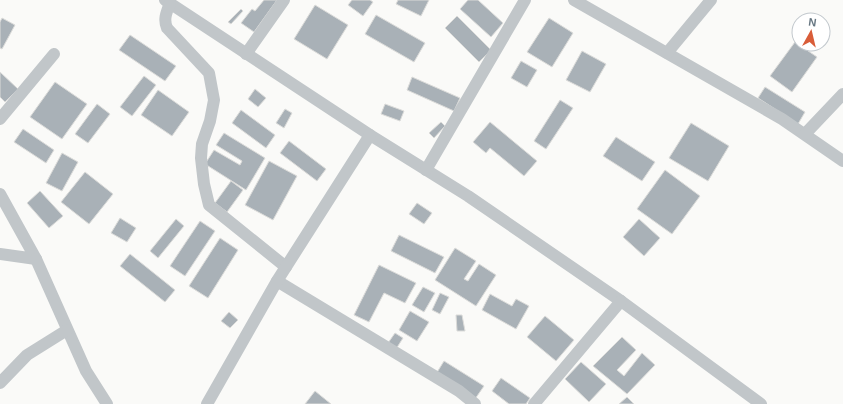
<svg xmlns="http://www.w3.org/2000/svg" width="843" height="404" font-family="Helvetica,sans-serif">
	<rect width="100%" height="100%" fill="#fafaf8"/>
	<g fill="#a9b1b7" stroke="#dcdcda">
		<polygon points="264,0 277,0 254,32 241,23 252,9 255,11"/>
		<polygon points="352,0 370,0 373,2 363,16 348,5"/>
		<polygon points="398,0 429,0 421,16 396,4"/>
		<polygon points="468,0 478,0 503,23 491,37 460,9"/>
		<polygon points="315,5 348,25 327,59 294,39"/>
		<polygon points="241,9 243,11 231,24 228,22"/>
		<polygon points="376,15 425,43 414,62 365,34"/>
		<polygon points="457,16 491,50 479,62 445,28"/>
		<polygon points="2,18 15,25 2,49 0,48 0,22"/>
		<polygon points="549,18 573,33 552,67 527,52"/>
		<polygon points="130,35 176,66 165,81 119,50"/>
		<polygon points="795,42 817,57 792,92 770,76"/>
		<polygon points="582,51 606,64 590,92 566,80"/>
		<polygon points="521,61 537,70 527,87 511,78"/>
		<polygon points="0,72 18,89 5,102 0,97"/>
		<polygon points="144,76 156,85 132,116 120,107"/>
		<polygon points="412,77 460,98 454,111 407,90"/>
		<polygon points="55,82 87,104 62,139 30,117"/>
		<polygon points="765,87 805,112 798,124 758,98"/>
		<polygon points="255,89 266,98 258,107 248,99"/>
		<polygon points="158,90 189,112 172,136 141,115"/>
		<polygon points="560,100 573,108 546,149 534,141"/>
		<polygon points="97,104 110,114 88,143 75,134"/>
		<polygon points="385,104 404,111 400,121 381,114"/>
		<polygon points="285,109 292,113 284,128 276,123"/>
		<polygon points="241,110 275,135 266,148 232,123"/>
		<polygon points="441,122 445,126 434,138 429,133"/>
		<polygon points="490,122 537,161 524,176 490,148 486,153 473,142"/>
		<polygon points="691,123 729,146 708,181 669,158"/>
		<polygon points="23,129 54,150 46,163 14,142"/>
		<polygon points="224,133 265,158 246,190 205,164 214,150 240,165 242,161 216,145"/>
		<polygon points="616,137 655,162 642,181 603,156"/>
		<polygon points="289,141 326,169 317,181 280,153"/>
		<polygon points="62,153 78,162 62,191 46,183"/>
		<polygon points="269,161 297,176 273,220 245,205"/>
		<polygon points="665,170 700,196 672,234 637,209"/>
		<polygon points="85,172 113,194 89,224 61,202"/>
		<polygon points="231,181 243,190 227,212 215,203"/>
		<polygon points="40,191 63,216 49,228 27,203"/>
		<polygon points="417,203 432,213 424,224 409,214"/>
		<polygon points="120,218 136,228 127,242 111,233"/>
		<polygon points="176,219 184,226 158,258 150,251"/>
		<polygon points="639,219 660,238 644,256 623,237"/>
		<polygon points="200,221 215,231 185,276 170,266"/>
		<polygon points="399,235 444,257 435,273 391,251"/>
		<polygon points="220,238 238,250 208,298 189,286"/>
		<polygon points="455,248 476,261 464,279 468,281 479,264 496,275 476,306 435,280"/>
		<polygon points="130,254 175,290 165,302 120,266"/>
		<polygon points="379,265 416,283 405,303 384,293 369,322 354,315"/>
		<polygon points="423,287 435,293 424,312 412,305"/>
		<polygon points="440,293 449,297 440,314 432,310"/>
		<polygon points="490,294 512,306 516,299 529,306 516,329 482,310"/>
		<polygon points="410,311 429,322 417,341 399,330"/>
		<polygon points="229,312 238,320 230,328 221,321"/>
		<polygon points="456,315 462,315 465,331 457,331"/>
		<polygon points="545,316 574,340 556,361 527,337"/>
		<polygon points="395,333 403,338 396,349 388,343"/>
		<polygon points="622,337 636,350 617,370 624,376 642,353 655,365 627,394 593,366"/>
		<polygon points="444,361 484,386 475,399 436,374"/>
		<polygon points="581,362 606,384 589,402 565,379"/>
		<polygon points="501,378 530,398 526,404 509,404 492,391"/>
		<polygon points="315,391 331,404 305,404"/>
		<polygon points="627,397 634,404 619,404"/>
	</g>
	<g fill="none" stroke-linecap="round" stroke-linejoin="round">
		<g stroke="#c1c6c9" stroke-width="12">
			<polyline points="165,0 370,135 468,196 621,301 761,404"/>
			<polyline points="574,0 782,119 843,161"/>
			<path d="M170 3C167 11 163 19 167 28L209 73 214 100 210 121 202 144 201 158 204 184 209 205 286 267"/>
			<polyline points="667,53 711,0"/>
			<polyline points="246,54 284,0"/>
			<polyline points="0,119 54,54"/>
			<polyline points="805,134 843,94"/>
			<polyline points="426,170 525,0"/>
			<polyline points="0,194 36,259 0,254"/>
			<polyline points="36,259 86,371 107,404"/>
			<polyline points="277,281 459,391 475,404"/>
			<polyline points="0,383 27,355 67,330"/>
			<polyline points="207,404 277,281 370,135"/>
			<polyline points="534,404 621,301"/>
		</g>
	</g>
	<g transform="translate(811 32) rotate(8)"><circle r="19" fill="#ffffff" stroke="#c2c8cd"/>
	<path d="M0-3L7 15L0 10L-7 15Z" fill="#d95d39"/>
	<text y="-6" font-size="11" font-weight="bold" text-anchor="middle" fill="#667681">N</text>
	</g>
</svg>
